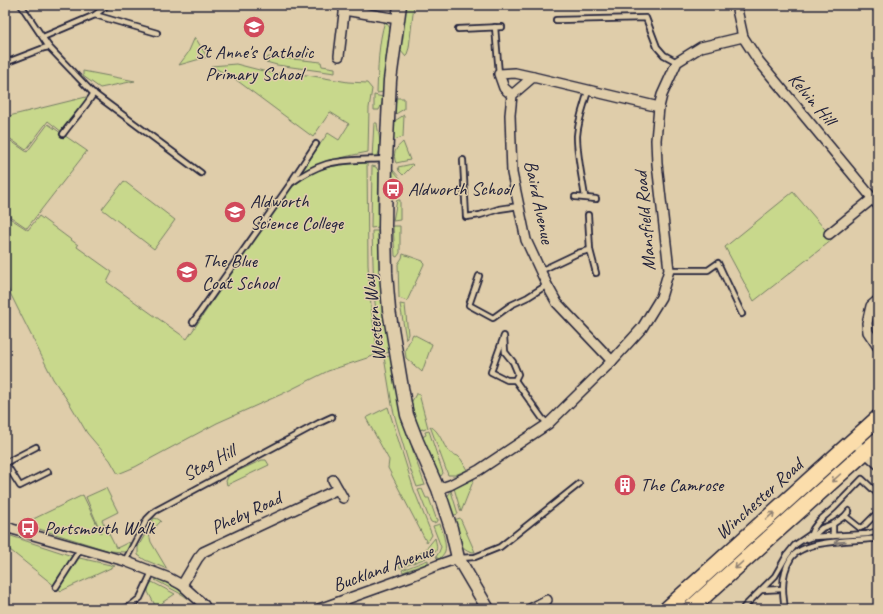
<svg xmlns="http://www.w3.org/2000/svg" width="883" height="614" font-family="Caveat,sans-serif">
	<rect width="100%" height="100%" fill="#dfcdaa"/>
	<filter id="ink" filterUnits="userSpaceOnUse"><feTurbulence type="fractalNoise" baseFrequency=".025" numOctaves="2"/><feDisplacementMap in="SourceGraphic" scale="8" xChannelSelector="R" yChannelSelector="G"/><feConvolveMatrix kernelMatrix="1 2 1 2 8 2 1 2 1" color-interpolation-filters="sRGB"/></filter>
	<g filter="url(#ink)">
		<g fill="#c8d88c" stroke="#757d64">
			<polygon points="406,5 414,5 409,48 406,57 400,50"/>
			<path d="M385 21 390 28 391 32 384 92 377 93C378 69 378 43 385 21Z"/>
			<polygon points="195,37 207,57 179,65 188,53"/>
			<polygon points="268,57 303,60 321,62 322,66 335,68 335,73 277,65 266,62"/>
			<path d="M236 64 271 73 307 75 348 82 367 83 372 89 369 108 368 152C342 157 322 162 299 174L328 133 339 140 349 124 330 112 313 137 235 79 211 66Z"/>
			<polygon points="83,71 135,81 100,88 83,76"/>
			<polygon points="374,95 383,97 383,101 379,110 374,110"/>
			<polygon points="90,96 62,132 48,121 26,150 5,135 5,117"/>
			<polygon points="396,98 404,98 404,109 394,115 394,99"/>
			<polygon points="404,115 403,137 394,140 391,140 393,122"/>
			<path d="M374 123H377C378 134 384 148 376 158H372Z"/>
			<polygon points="48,124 87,151 27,228 5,213 5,183 6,181 5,181 5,137 27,152"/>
			<path d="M403 142 410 160 396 163C392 153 396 148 403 142Z"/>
			<path d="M367 162 368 265 371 307 377 348 376 355 328 371 282 394 217 423 135 467 118 474 110 460 87 433 70 404 53 379 5 283V215L28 230 39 216 78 245 77 247 112 272 107 282 187 339 287 191C300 181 313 170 330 167 342 164 355 164 367 162Z"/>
			<polygon points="412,164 413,165 403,175 399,171 398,167 403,166"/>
			<polygon points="372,166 376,167 379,172 378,203 379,227 371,228"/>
			<polygon points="392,169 400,178 400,186 394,186"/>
			<polygon points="124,181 175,220 154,249 102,209"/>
			<polygon points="793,192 829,234 832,240 754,301 725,247"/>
			<polygon points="397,200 400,200 400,220 393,221"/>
			<polygon points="393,226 400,226 400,253 397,257 395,256"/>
			<polygon points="372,231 378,231 390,352 381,354 374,294"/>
			<polygon points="403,254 423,261 424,264 407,301 399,298 398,264 402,258"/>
			<polygon points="400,304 405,305 408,334 406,339"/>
			<polygon points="413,334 432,344 422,372 406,358 405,350"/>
			<polygon points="390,356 399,398 414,455 425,485 417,487 411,471 396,421 392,405 384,357"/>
			<polygon points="416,394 419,394 428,428 423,430 423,429 419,430 411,403"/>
			<polygon points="388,407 414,490 432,535 427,543 388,468 389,460 366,418"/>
			<path d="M430 426C440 431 442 444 449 452 452 454 455 455 458 456 462 459 464 465 467 470L455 475H448Z"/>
			<polygon points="429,431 443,473 441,476 436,473 423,440 422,437 426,435 425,432"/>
			<polygon points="262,460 266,460 269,465 227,485 226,481 229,475"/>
			<polygon points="474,479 461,512 454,488"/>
			<polygon points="106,488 118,512 102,520 116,548 119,547 129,542 132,549 124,552 110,551 23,524 83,495 101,533 86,497"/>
			<polygon points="422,489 426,498 429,498 436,518 438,519 438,521 434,523 431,522 429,518 418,490"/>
			<polygon points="451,491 458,514 451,516 447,497"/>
			<polygon points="154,518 158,519 161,521 149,534 151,542 167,569 145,560 138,555 138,547"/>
			<path d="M460 518 475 552C459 552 455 532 451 521Z"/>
			<path d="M440 524C442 530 447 545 445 551 444 554 441 557 439 559L436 557 439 552 441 547 433 526Z"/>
			<polygon points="5,534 75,557 115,566 61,591 5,546"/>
			<path d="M435 538C437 547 439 551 430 557L426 549Z"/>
			<polygon points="424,551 426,558 400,568 399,565"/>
			<polygon points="428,560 428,563 403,572 402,570"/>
			<path d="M157 579C166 583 187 591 190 600L183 595 155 580Z"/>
			<polygon points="152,582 175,594 163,602 162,604 156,607 148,592 148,587"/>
		</g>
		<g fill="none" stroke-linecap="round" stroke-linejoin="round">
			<g stroke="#22223b" stroke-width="8">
				<g id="service">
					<polyline points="21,5 49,47 92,92 201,173"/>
					<polyline points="95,15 157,33"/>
					<polyline points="556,20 646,18 657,47 664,55 677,62"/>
					<polyline points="495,27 499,74"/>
					<polyline points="458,29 502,27"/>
					<polyline points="43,37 95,15 107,5"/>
					<polyline points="5,63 44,48 49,47"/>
					<path d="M63 134C73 120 85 108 94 93"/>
					<polyline points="463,160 466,217 480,215 499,209 519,206"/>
					<polyline points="293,179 316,144"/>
					<polyline points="575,197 596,199"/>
					<path d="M585 197C582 177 577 156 577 136 578 121 584 105 588 91"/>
					<polyline points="588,215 590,250 596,273"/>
					<polyline points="669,270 708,270 718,263 742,314"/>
					<polyline points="540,271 578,253 590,250"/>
					<polyline points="479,276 469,305 493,318 511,305 528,297 547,285"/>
					<path d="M193 322 291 183C302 175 314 168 327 164 345 159 366 160 384 159"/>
					<polygon points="504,336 505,352 513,362 518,374 515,380 507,380 491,372"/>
					<polyline points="515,380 542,418 548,424"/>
					<polyline points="5,462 20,486 48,472"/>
					<polyline points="5,463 36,447"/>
					<polyline points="845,516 860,528 864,526 878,512"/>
					<polyline points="833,524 833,536"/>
					<polyline points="812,537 822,528 833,524 845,516 849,511"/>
					<polyline points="807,539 812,537 867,534 878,531"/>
					<polyline points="460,558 475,557 500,547 579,484"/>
					<polyline points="125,561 147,519 155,511 319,423 332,417"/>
					<polyline points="56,587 81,548"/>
					<polyline points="762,590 783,589"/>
					<polyline points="124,609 130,606 140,598 152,572"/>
					<polyline points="743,609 744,607 775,576 787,555 795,545 811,534 813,529 819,521 834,508 862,479 878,494"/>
					<path d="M785 609C784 602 783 595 783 588 783 578 786 566 791 558 804 540 849 541 870 539H874L878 537"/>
				</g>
			</g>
			<g stroke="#22223b" stroke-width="12">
				<g id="minor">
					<polyline points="736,5 743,37 758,60 878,205"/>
					<polyline points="876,5 878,8"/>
					<polyline points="344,10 398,19"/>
					<polyline points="339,56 345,5"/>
					<polyline points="512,95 504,88 499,74 515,73 533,77"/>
					<polyline points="829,234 872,199"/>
					<polyline points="878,300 871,306 867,323 868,332 878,347"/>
					<polyline points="612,361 557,303 547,285 526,240 512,173 510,115 512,95 533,77 659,107"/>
					<polyline points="853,441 878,464"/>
					<polyline points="333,480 343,498"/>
					<polyline points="438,489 450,485 479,470 548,424 612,361 642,328 661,297 669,270 657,164 656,140 659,107 662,95 677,62 701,47 743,37"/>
					<polyline points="5,526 12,529 125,561 169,578 182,585 204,605 206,609"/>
					<polyline points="182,585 198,558 203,552 338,489"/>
					<polyline points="319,609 411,576 438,565 458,558"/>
					<polyline points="530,609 547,600"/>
				</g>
			</g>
			<g stroke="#22223b" stroke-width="15">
				<polyline id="tertiary" points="400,5 390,80 386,159 385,228 386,273 389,310 401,382 407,415 417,441 438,489 451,528 458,558 488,609"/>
			</g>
			<g stroke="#22223b" stroke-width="18">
				<g id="primary">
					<polyline points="667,609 878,418"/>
					<polyline points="690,609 878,440"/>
				</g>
			</g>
			<use href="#service" stroke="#dfcdaa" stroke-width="4.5"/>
			<use href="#minor" stroke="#dfcdaa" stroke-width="9"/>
			<use href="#tertiary" stroke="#dfcdaa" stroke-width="12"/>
			<use href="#primary" stroke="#fbddab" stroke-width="15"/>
		</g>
		<defs><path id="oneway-shaft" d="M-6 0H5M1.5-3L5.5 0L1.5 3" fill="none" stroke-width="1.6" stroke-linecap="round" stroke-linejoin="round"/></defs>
		<g stroke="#8e8073">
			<use href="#oneway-shaft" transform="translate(836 478) rotate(138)"/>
			<use href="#oneway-shaft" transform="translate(770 516) rotate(-42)"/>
			<use href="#oneway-shaft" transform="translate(739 565) rotate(138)"/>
		</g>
		<use stroke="#807872" href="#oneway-shaft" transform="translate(840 542) rotate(176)"/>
	</g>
	<defs>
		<g id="school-disc" transform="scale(1.15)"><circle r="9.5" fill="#d1495b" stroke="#dfcdaa"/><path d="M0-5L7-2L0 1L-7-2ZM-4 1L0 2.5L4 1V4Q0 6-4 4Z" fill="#fff"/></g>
		<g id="bus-disc" transform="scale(1.15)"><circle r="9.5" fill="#d1495b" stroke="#dfcdaa"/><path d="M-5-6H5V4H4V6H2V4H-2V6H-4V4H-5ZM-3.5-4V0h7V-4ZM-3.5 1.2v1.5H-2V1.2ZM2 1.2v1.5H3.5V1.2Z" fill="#fff"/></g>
		<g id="building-disc" transform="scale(1.15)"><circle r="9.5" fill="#d1495b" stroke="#dfcdaa"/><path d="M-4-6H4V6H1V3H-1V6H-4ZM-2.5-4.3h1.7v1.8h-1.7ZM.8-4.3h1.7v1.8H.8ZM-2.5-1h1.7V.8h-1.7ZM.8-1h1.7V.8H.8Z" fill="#fff"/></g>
	</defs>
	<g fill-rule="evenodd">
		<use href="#school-disc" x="254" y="27"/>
		<use href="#bus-disc" x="393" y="189"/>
		<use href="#school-disc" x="235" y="212"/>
		<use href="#school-disc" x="187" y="272"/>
		<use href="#building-disc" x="625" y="485"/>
		<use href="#bus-disc" x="28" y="528"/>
	</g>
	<g text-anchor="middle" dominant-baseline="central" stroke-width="3" stroke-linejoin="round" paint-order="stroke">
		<g font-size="19" fill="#22223b" stroke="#dfcdaa" text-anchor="start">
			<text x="254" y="52" text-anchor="middle">St Anne's Catholic<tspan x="254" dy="22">Primary School</tspan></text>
			<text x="408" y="189">Aldworth School</text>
			<text x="250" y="201">Aldworth<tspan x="250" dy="22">Science College</tspan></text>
			<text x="202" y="261">The Blue<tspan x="202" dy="22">Coat School</tspan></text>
			<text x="640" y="485">The Camrose</text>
			<text x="44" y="528">Portsmouth Walk</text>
		</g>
		<g font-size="19" fill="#22223b" stroke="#dfcdaa">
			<text transform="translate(812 99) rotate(50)">Kelvin Hill</text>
			<text transform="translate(539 202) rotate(78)">Baird Avenue</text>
			<text transform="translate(645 221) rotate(-95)">Mansfield Road</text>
			<text transform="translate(374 318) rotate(-97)">Western Way</text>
			<text transform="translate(209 463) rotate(-28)">Stag Hill</text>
			<text transform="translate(759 499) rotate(-42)">Winchester Road</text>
			<text transform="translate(246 513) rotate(-25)">Pheby Road</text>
			<text transform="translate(383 568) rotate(-20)">Buckland Avenue</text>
		</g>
	</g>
	<rect width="883" height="614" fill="none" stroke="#dfcdaa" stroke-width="20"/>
	<rect x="10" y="10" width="863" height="594" fill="none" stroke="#22223b" stroke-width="1.5" filter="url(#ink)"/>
</svg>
